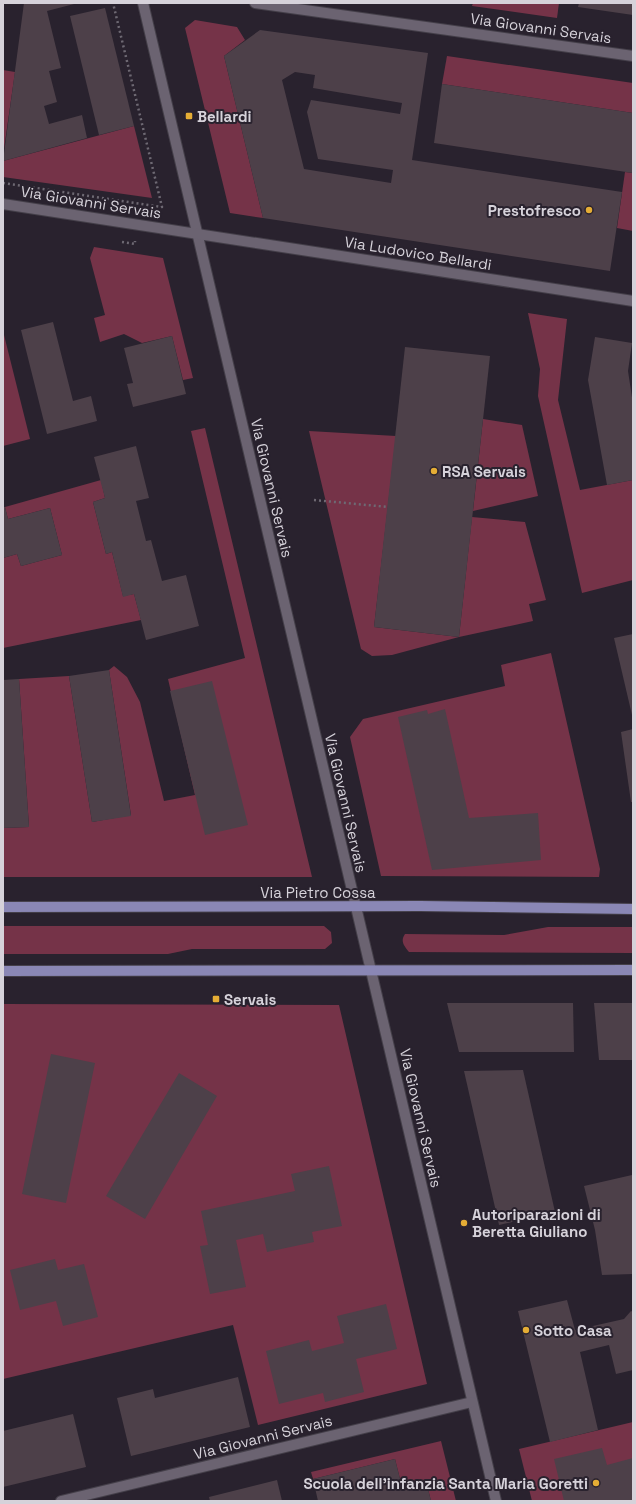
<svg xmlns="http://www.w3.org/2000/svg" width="636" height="1504" font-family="'Space Grotesk',sans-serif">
	<rect width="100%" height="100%" fill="#29222e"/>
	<g fill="#753348">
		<polygon points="473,3 559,3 557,18 472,6"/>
		<polygon points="195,20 237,27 245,40 224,56 263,218 230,213 185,28"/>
		<polygon points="447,56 633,83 633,113 442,84"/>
		<polygon points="3,70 15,72 3,156"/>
		<polygon points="134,126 152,198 3,177 3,161"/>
		<polygon points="625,172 633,173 633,231 617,228"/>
		<polygon points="94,247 163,258 193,378 183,380 172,336 142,343 124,334 100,342 94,318 105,315 90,258"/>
		<polygon points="528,313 567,319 558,400 580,490 633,480 633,580 582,593 538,396 540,369"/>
		<polygon points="3,331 30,439 3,446"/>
		<polygon points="483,419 522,425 538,496 473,511"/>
		<polygon points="205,428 312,877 3,877 3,828 29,827 19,679 69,676 92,822 131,815 109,670 114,666 127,677 140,702 164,801 195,795 168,679 245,658 191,431"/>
		<polygon points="309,431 396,436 374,627 459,637 472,517 525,522 546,600 529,604 533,621 459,637 392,655 372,656 361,649"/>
		<polygon points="101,480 105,498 93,502 106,554 112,552 123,596 134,594 141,620 3,648 3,558 17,554 21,566 62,555 50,508 8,519 5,507"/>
		<polygon points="551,653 600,869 599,877 381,876 350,737 363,719 505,686 501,665"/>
		<polygon points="3,926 324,926 331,932 332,943 325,949 192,949 168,954 3,954"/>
		<path d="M548 927H633V953L409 952C404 946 400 941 405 934L504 935Z"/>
		<polygon points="3,1004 339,1005 427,1384 258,1425 233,1325 3,1379"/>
		<polygon points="633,1422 633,1501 532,1501 519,1449"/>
		<polygon points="441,1441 456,1501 431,1501 426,1481 402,1487 395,1459 313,1479 311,1472"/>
	</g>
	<g fill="#4d4049" fill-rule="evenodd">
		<polygon points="24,3 78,3 47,11 61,68 49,71 57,102 44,106 49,124 82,115 87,138 3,161"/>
		<polygon points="579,3 633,3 633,15 578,7"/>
		<polygon points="105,8 134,126 99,135 70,16"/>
		<path d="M260 30 428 53 412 160 622 192 610 271 263 218 224 56ZM295 72 315 75 313 88 402 103 400 114 311 100 307 112 318 159 393 170 391 183 304 169 282 80Z"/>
		<polygon points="442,84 633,113 633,173 434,143"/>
		<polygon points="53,322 73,401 91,396 97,421 47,434 21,330"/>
		<polygon points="172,336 186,394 133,407 127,384 133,383 124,348"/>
		<polygon points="595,337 632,343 628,371 633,404 633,480 607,485 588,380"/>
		<polygon points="405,347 490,356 459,637 374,627"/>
		<polygon points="136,446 149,498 136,501 146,541 151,540 162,581 186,575 199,626 146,640 134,594 123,597 112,552 106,554 93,502 105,498 94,457"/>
		<polygon points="3,507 5,507 8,519 50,508 62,555 21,566 17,554 3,558"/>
		<polygon points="633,634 633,715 632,715 614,638"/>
		<polygon points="109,670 131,816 92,822 69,676"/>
		<polygon points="19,679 29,827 3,828 3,680"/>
		<polygon points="212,681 248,825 205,835 170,691"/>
		<polygon points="445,709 469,818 538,813 541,860 432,870 398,717 427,710 428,714"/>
		<polygon points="633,729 633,802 631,802 621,732"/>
		<polygon points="447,1003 573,1003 574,1052 459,1052"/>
		<polygon points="594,1003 633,1003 633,1060 599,1060"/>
		<polygon points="51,1054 95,1063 66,1203 22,1194"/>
		<polygon points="523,1070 555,1212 499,1225 464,1071"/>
		<polygon points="179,1073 217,1096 145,1219 106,1196"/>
		<polygon points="329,1166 342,1226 312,1232 314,1242 267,1252 263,1234 236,1240 246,1287 210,1294 200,1246 208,1245 201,1211 295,1191 291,1174"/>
		<polygon points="632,1175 633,1274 602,1275 595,1230 584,1186"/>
		<polygon points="55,1259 58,1270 84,1264 98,1317 63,1326 56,1301 20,1310 10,1270"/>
		<polygon points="567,1300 575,1330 624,1319 631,1311 633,1312 633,1370 616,1374 609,1345 580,1352 598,1430 550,1442 518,1311"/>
		<polygon points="386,1304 397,1349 356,1359 364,1392 325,1402 323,1393 279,1404 266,1351 309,1340 312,1351 344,1343 337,1316"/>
		<polygon points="238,1377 250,1427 131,1456 117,1398 153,1389 155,1398"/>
		<polygon points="73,1414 86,1467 3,1487 3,1431"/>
		<polygon points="602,1448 607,1465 633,1458 633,1501 564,1501 554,1459"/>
		<polygon points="395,1459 402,1487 426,1481 431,1501 318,1501 313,1479"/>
		<polygon points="277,1480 282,1501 210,1501 209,1497"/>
	</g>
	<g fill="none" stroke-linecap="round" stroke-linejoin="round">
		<g stroke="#443f49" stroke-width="12">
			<g id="minor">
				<polyline points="143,3 496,1501"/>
				<polyline points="255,3 633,56"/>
				<polyline points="3,204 633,301"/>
				<polyline points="61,1501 472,1402"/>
			</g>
		</g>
		<g stroke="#443f49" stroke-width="12">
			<g id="major">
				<polyline points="3,907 420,906 633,909"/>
				<polyline points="3,971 633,970"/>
			</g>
		</g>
		<g stroke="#6e6973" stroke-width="2.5" stroke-dasharray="2 3" stroke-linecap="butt">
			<polyline points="3,183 162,207 113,3"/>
			<polyline points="122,242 135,244 135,241"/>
			<polyline points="314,500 388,507"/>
		</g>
		<use href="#minor" stroke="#6b6371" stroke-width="10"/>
		<use href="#major" stroke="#8a87b5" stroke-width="10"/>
	</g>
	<g fill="#e5ad35" stroke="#29222e" stroke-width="1.5">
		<rect x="185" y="112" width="8" height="8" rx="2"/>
		<circle cx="589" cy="210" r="4"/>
		<circle cx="434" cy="471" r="4"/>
		<rect x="212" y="995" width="8" height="8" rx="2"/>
		<circle cx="464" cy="1223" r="4"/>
		<circle cx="526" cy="1330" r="4"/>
		<circle cx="596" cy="1483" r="4"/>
	</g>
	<g text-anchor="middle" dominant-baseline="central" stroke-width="4" stroke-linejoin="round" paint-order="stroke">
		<g font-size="15" fill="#d6d2da" stroke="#29222e">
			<text transform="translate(541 28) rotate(8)">Via Giovanni Servais</text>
			<text transform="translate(91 202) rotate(9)">Via Giovanni Servais</text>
			<text transform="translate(418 253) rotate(9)">Via Ludovico Bellardi</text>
			<text transform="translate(272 488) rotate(77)">Via Giovanni Servais</text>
			<text transform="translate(346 803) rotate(77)">Via Giovanni Servais</text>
			<text x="318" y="892">Via Pietro Cossa</text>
			<text transform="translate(421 1118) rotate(77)">Via Giovanni Servais</text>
			<text transform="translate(263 1437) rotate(-14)">Via Giovanni Servais</text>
		</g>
		<g font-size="15" font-weight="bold" fill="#d6d2da" stroke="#29222e" text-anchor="start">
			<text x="197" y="116">Bellardi</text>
			<text x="581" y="210" text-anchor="end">Prestofresco</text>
			<text x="442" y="471">RSA Servais</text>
			<text x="224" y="999">Servais</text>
			<text x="472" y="1214">Autoriparazioni di<tspan x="472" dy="17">Beretta Giuliano</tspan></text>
			<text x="534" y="1330">Sotto Casa</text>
			<text x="588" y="1483" text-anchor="end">Scuola dell'infanzia Santa Maria Goretti</text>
		</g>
	</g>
	<rect width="636" height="1504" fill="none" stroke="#d6d2da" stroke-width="8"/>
</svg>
